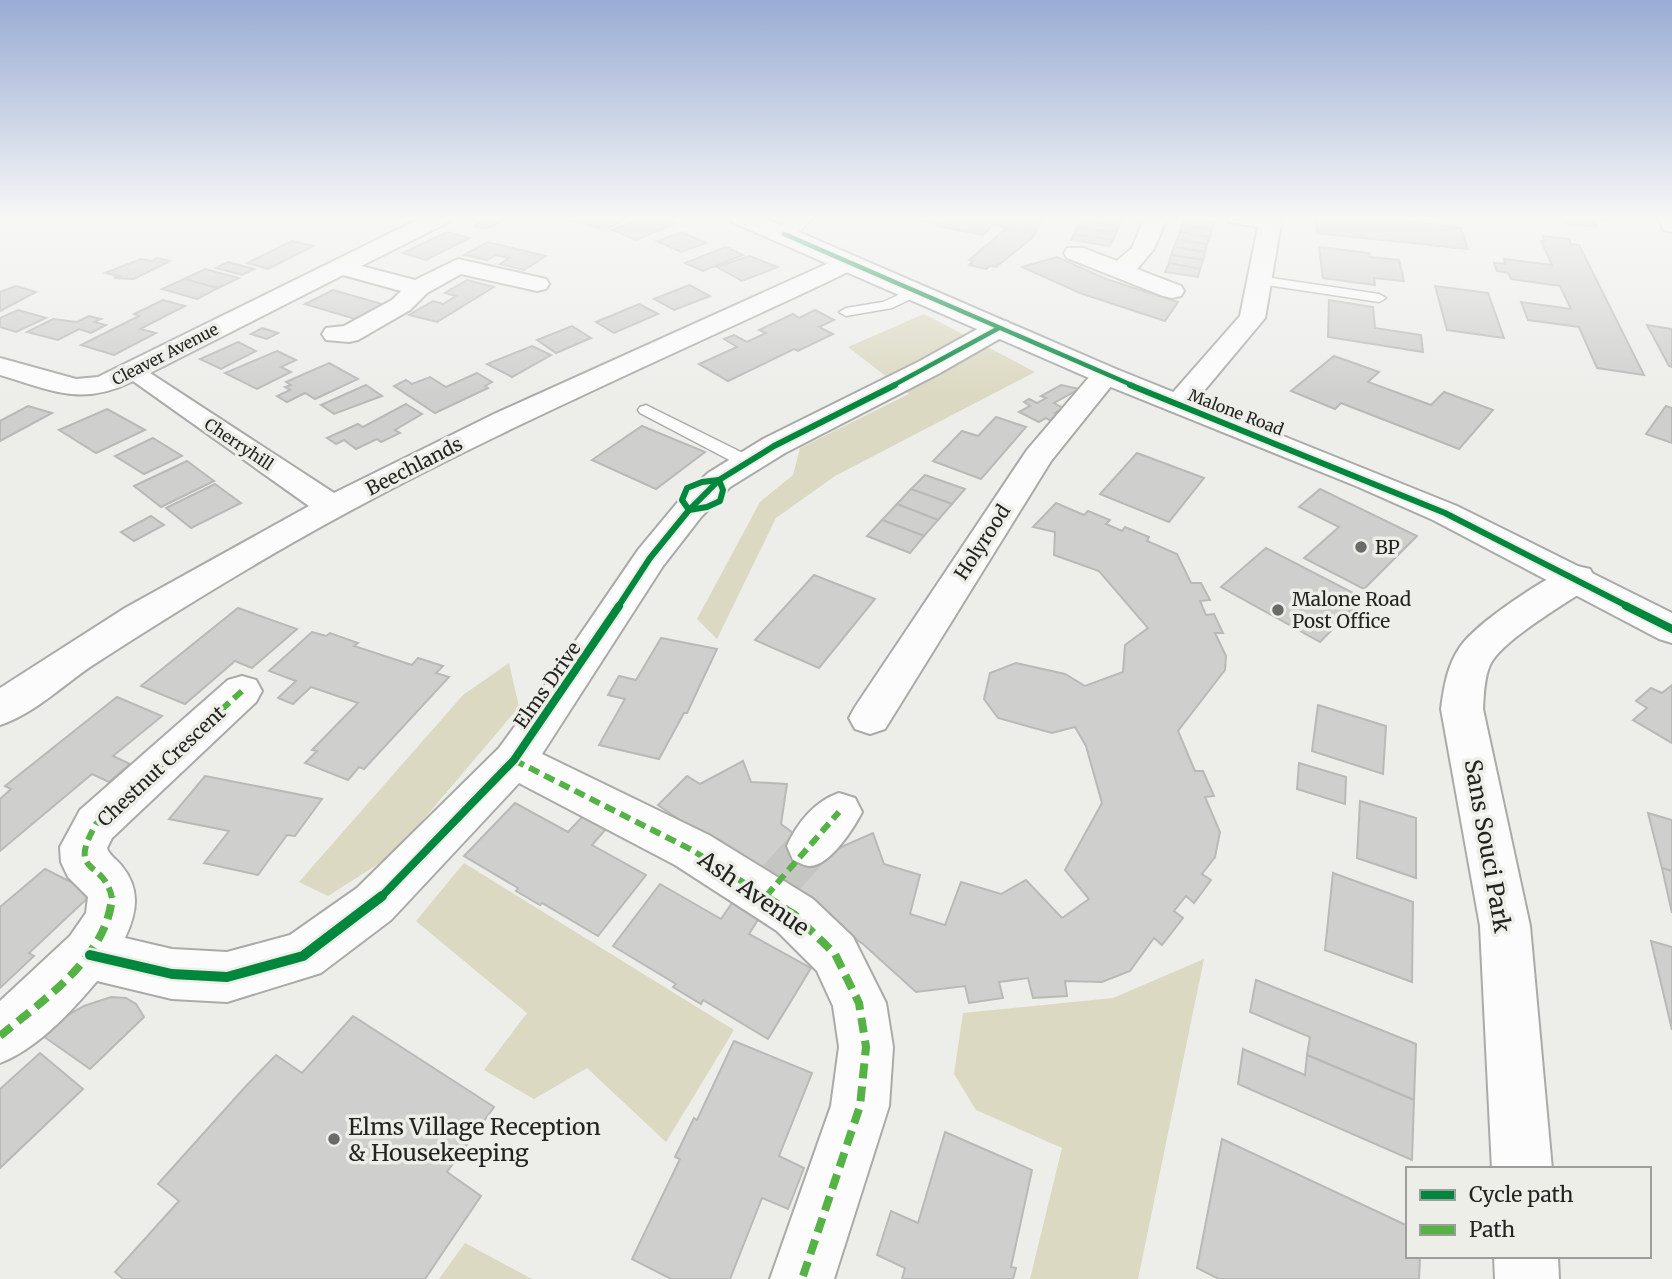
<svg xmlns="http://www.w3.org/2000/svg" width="1672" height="1279" font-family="Merriweather,serif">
	<rect width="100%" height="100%" fill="#ededea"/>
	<g fill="#dbd9c1">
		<polygon points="924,314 1035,372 835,476 776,518 717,639 697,619 760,502 793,475 800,448 909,394 848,347"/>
		<polygon points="509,663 519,707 394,854 328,896 299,882 463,695"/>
		<polygon points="464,863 734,1030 666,1142 587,1068 534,1099 484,1070 527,1013 416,921"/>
		<polygon points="1204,959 1138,1279 1030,1279 1062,1148 976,1110 954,1074 963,1013 1113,998"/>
		<polygon points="465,1243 532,1279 439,1279"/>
	</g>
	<g fill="#cfcfcd" stroke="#b9b9b7" stroke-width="2">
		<polygon points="476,217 511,217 486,229 474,226 479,223 470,220"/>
		<polygon points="583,217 629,217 604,230 576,221"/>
		<polygon points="644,217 656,217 673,224 636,240 612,230"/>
		<polygon points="926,217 1013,217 1008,227 992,225 983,235 937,226 939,224 922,221"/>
		<polygon points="1013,217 1043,217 1032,238 996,267 990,266 986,269 969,265 973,261 969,260 1008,227"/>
		<polygon points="1083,217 1105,217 1122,220 1119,226 1081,221"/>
		<polygon points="1316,217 1376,217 1461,228 1468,249 1317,233"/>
		<polygon points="1560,217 1606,217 1607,221 1593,219 1597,227 1563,223"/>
		<polygon points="1185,218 1214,222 1212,229 1182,225"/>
		<polygon points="1081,221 1119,226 1116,233 1078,227"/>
		<polygon points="1182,225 1212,229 1210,237 1180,232"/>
		<polygon points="1078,227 1116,233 1113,240 1074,234"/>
		<polygon points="447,232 469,238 426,260 403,253"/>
		<polygon points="682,232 706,243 681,252 657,241"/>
		<polygon points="1180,232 1210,237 1207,244 1177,240"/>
		<polygon points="1074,234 1113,240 1110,246 1071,240"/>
		<polygon points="1543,236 1569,239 1571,244 1579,245 1644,375 1597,368 1579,327 1528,320 1521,302 1571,309 1560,286 1511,279 1508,273 1497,271 1494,263 1505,264 1504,259 1552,265 1541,241 1545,241"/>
		<polygon points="1177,240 1207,244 1205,252 1174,247"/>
		<polygon points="292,241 313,246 268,269 247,263"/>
		<polygon points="487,242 546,256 524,270 500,264 509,258 496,255 487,260 464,255"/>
		<polygon points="726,247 743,255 703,271 685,263"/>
		<polygon points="1174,247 1205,252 1203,260 1171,255"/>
		<polygon points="1319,247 1369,253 1370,257 1399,260 1404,281 1374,278 1375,285 1323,278"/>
		<polygon points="1171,255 1203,260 1200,269 1169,263"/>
		<polygon points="749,256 778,267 742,281 717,267"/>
		<polygon points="1057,257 1106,279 1178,302 1165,321 1080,293 1022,267"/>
		<polygon points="157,258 170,261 134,279 114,278 119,276 105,273 141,259 152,261"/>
		<polygon points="228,262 254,269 242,275 216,268"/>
		<polygon points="1169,263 1200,269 1198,277 1165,272"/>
		<polygon points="205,269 239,278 218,288 184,279"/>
		<polygon points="184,279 218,288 197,299 162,289"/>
		<polygon points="467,280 494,287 437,322 409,315 433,301 443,304 456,296 445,293"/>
		<polygon points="689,285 710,296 674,310 654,299"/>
		<polygon points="16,286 36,292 0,311 0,292"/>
		<polygon points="1435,286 1488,293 1504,338 1447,330"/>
		<polygon points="333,290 382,304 355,319 305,304"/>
		<polygon points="163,300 185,306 140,329 156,333 114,355 81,345 139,316 134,314"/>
		<polygon points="1329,300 1373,307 1375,328 1421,335 1423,352 1328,337"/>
		<polygon points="639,304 658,314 614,333 596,322"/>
		<polygon points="18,310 46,318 16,332 0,327 0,318"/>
		<polygon points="815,310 834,320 819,327 833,334 798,351 794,349 728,381 699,364 737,347 724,339 734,335 747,342 766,333 759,330 793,314 799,318"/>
		<polygon points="89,316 101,319 94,322 106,325 91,333 79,329 58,340 27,332 53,319 77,322"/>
		<polygon points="1647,325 1672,329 1672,367 1669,366"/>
		<polygon points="572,326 591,338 556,353 537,340"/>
		<polygon points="262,328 278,333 267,339 251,334"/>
		<polygon points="238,342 256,351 221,369 200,359"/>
		<polygon points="532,346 551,355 512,377 487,364"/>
		<polygon points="277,351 296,360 281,367 291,372 257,389 225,373"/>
		<polygon points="1334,356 1379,372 1368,382 1431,405 1444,392 1493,410 1459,449 1341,403 1335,409 1291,391"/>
		<polygon points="329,363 358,379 315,399 305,393 287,402 277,396 290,390 285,387 291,385 286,382"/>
		<polygon points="477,373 492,382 485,386 488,388 435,413 394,386 406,380 412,384 430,377 446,387"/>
		<polygon points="366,385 382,396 334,414 321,405"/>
		<polygon points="1061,385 1079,389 1054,403 1063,408 1055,413 1061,416 1051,421 1046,418 1039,422 1019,412 1030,406 1024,402 1029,399 1037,403 1046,398 1041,396"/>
		<polygon points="406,404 422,414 395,430 400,433 381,442 377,439 356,449 344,440 336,444 327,438 358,424 363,427"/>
		<polygon points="28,406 52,413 0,441 0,421"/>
		<polygon points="1666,406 1672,408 1672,443 1646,434"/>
		<polygon points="107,409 145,430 96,453 59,430"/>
		<polygon points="996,417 1026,427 981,479 933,461 962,431 978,436"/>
		<polygon points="642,426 705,452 656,489 592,460"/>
		<polygon points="153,438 182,456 144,474 115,456"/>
		<polygon points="1137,453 1204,478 1169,522 1100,494"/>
		<polygon points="187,461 214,481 161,507 134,486"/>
		<polygon points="925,475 965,489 952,504 911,489"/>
		<polygon points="215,484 241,503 191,528 166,508"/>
		<polygon points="911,489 952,504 938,520 897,504"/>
		<polygon points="1320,489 1417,536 1364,589 1304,558 1339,527 1299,507"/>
		<polygon points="1056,503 1084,515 1088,511 1110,520 1106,524 1122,531 1125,527 1149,537 1147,541 1177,554 1191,583 1201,583 1210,600 1200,601 1206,615 1214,614 1223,633 1215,633 1226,656 1225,670 1178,731 1195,771 1203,771 1214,796 1205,797 1220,832 1215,857 1202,874 1211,880 1194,903 1186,896 1174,911 1183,918 1162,945 1154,938 1130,971 1102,982 1065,981 1067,996 1033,998 1028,978 999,982 1003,998 969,1003 965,986 916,992 863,944 658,805 687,776 700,784 743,761 751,782 787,784 781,824 823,855 873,833 884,864 920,875 910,914 945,925 961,882 1001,894 1026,880 1062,918 1089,899 1065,870 1102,803 1086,746 1075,727 1052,733 998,718 984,699 990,673 1016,663 1065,674 1085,686 1123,672 1125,645 1148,628 1099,571 1054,555 1055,532 1033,527"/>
		<polygon points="897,504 938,520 924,536 882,520"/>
		<polygon points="151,516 164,525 134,541 121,532"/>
		<polygon points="882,520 924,536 910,553 867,536"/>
		<polygon points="1266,548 1363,598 1320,642 1221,587"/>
		<polygon points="814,575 875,599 819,668 755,640"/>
		<polygon points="238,608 297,629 252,668 235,661 185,704 141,686"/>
		<polygon points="312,632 326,636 330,633 358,643 354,646 412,665 418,658 443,666 436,673 449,677 364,769 359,767 348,780 305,763 317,751 312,750 358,703 311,687 293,704 278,698 296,681 269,671"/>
		<polygon points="661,638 717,649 687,713 684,713 659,759 599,745 625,699 608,695 619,676 636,680"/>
		<polygon points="1672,685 1672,743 1633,720 1647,708 1636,701 1651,688 1662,693"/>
		<polygon points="117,697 162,716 113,756 130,764 109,782 92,774 0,851 0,799 11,789 5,786"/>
		<polygon points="1318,705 1386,726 1383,774 1312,751"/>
		<polygon points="1299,763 1346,777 1345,804 1297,789"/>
		<polygon points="205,776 322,799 295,836 287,835 258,875 204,863 229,831 169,819"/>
		<polygon points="1360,801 1416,818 1416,878 1357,858"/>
		<polygon points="515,803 568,832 583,816 606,829 592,845 646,875 598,936 542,903 540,905 516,891 518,888 464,856"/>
		<polygon points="1648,813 1672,820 1672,871 1662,868"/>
		<polygon points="1662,868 1672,871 1672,913"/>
		<polygon points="45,869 93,893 29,953 34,956 0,988 0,907"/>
		<polygon points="1333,873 1413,902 1412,982 1325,950"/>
		<polygon points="660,884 721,919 734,900 761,915 749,934 811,968 768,1039 703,1000 701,1004 673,987 676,984 613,946"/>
		<polygon points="1651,941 1672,947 1672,1030"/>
		<polygon points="1256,980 1416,1044 1414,1100 1307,1055 1310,1037 1250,1012"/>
		<polygon points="111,997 126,998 136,1004 144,1017 90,1069 43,1036 61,1019 84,1006"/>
		<polygon points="353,1016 494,1107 447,1172 481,1196 425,1279 123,1279 115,1272 179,1201 158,1184 246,1086 276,1055 302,1073"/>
		<polygon points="734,1041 812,1073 779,1156 804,1168 788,1209 762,1198 730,1279 671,1279 632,1259 680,1159 675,1157 694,1118 697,1120"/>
		<polygon points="1243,1049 1305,1075 1307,1055 1414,1100 1412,1160 1238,1084"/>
		<polygon points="40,1053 83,1089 0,1168 0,1089"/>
		<polygon points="945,1132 1032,1170 1011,1267 1016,1268 1013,1279 902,1279 905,1268 877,1255 891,1211 918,1223"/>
		<polygon points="1222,1139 1408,1226 1408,1256 1420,1256 1419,1279 1219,1279 1197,1268"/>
	</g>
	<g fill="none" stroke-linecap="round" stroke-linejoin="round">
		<polyline stroke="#c5c5c2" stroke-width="43" stroke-dasharray="43 21" stroke-linecap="butt" points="779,880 810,846"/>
		<g stroke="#aaaaa9" stroke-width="3">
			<g id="lane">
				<polygon points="1259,276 1379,294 1386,298 1379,302 1254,283 1254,277"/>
				<polygon points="916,287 923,291 921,294 892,308 846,316 839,312 846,308 883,302"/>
				<polygon points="646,405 751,457 754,461 751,465 739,465 640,413 638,410 640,407"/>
			</g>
		</g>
		<g stroke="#aaaaa9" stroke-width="4">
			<g id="street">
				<path d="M423 217H451L449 222 361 266 415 280 458 259 546 279 549 284 546 289 537 291 461 274 427 293 410 310 358 340 349 342 326 340 322 334 326 328 344 326 392 300 401 291 343 275 150 373 334 493 494 414 842 257H858L862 262 858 267 825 283C646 367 464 445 292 543 224 582 158 623 93 665 63 685 34 714 0 725V688L125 608 309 506 133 381C81 407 51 390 0 375V358L76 379 98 377Z"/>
				<polygon points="790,217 813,217 792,239 776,239 773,234"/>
				<polygon points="1145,217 1167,217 1154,249 1137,269 1181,286 1184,291 1181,296 1172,298 1163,296 1067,258 1064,253 1067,248 1083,248 1117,261 1132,248"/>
				<polygon points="1227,217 1282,217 1265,318 1188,410 1178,413 1168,410 1163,404 1168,398 1240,316 1258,227 1229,222"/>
				<polygon points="1657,217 1672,217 1672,232 1664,230"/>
				<path d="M999 320 1008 322 1012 328 1008 334 940 373 785 453 730 487 701 517 663 566 542 754 709 835 813 899 853 937 886 1003 893 1047 889 1106 834 1279H770L831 1106 839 1047 833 1006 817 971 777 931 675 865 519 783 391 920 321 973 227 1002 172 999 97 981C71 1012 38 1048 0 1063V1001L70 936 86 913 88 897 68 877 61 862 60 847 80 810 228 680 242 676 256 680 262 691 256 702 112 838 107 848C109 855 116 859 121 865 141 889 137 912 125 938L172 949 227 952 290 935 357 888 499 748 558 667 638 550 677 503 708 473 763 439 920 361 990 322Z"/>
				<polygon points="1106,367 1116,369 1120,375 1051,461 885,729 870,734 855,729 849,718 855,707 1027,450 1096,369"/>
				<path d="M1577 566 1590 569 1595 578 1590 587C1566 603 1501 641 1490 665 1484 678 1484 695 1483 709L1530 926 1552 1169H1492L1480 926 1441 709C1444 687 1447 666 1460 647 1476 623 1550 573 1577 566Z"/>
				<path d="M839 793 855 798 862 812C854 828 829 867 809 866 805 866 798 862 793 860L787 846C797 823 815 801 839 793Z"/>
				<polygon points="1494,1256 1558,1256 1559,1279 1495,1279"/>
			</g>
		</g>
		<g stroke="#aaaaa9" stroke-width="4">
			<polygon id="secondary" points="730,217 761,217 792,229 1116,369 1457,506 1672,613 1672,643 1659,639 1433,520 1356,486 1096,381 732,222"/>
		</g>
		<use href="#lane" fill="#fcfcfc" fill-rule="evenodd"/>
		<use href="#street" fill="#fcfcfc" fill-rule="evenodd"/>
		<use href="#secondary" fill="#fcfcfc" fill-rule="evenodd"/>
		<g stroke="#55b245" stroke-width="6" stroke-dasharray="11 6" stroke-linecap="butt">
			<polyline points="514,760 692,850 768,898"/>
			<polyline points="766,896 839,812"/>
			<path d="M112 898C104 858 66 877 96 824L242 691"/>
		</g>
		<g stroke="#55b245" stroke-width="8" stroke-dasharray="15 8" stroke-linecap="butt">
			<polyline points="765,896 795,915 835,954 859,1003 866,1047 860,1106 802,1279"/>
			<path d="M0 1036C43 1000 108 957 112 896"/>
		</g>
		<g stroke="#eeeee9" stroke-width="7">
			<g id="cycleway-far3">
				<polyline points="784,234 1134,386"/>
				<polyline points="892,386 999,328"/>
			</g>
		</g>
		<g stroke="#eeeee9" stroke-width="10">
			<g id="cycleway-far2">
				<polyline points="1130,385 1445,513 1629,607"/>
				<polygon points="719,480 723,490 720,501 707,507 689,510 682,500 687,488 702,482"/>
				<polyline points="618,607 650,558 689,510 719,480 774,446 895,385"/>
			</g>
		</g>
		<g stroke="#eeeee9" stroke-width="12">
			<g id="cycleway-far1">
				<polyline points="1626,606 1672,629"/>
				<polyline points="380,898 514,760 619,606"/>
			</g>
		</g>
		<g stroke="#eeeee9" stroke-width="15">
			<polyline id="cycleway" points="90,955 172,974 227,977 303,956 382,896"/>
		</g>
		<use href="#cycleway-far3" stroke="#00873e" stroke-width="4.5"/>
		<use href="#cycleway-far2" stroke="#00873e" stroke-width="6"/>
		<use href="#cycleway-far1" stroke="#00873e" stroke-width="8"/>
		<use href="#cycleway" stroke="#00873e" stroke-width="10"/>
	</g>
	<linearGradient id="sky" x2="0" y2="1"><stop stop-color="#99acd4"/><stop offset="0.55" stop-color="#f7f7f6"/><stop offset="1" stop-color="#f7f7f6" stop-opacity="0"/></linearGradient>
	<rect width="1672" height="396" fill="url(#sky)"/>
	<g fill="#6a6a67" stroke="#eeeee9" stroke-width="2.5">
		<circle cx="1361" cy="547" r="7"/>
		<circle cx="1278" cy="610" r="7"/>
		<circle cx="334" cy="1139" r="7"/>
	</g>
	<g text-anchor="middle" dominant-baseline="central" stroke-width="7" stroke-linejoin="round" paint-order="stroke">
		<g font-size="16" fill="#232321" stroke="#eeeee9">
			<text transform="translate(165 354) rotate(-27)">Cleaver Avenue</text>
			<text transform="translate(1236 412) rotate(21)">Malone Road</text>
			<text transform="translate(239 444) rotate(34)">Cherryhill</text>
		</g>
		<g font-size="19" fill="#232321" stroke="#eeeee9">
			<text transform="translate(414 466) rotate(-27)">Beechlands</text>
			<text transform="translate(982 542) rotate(-57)">Holyrood</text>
			<text transform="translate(547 685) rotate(-55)">Elms Drive</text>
			<text transform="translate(161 766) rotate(-43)">Chestnut Crescent</text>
		</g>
		<g font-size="19" fill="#232321" stroke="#eeeee9" text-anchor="start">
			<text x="1375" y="547">BP</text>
			<text x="1292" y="599">Malone Road<tspan x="1292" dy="22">Post Office</tspan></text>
		</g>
		<g font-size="23" fill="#232321" stroke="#eeeee9">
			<text transform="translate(1488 846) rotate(80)">Sans Souci Park</text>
			<text transform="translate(754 893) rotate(35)">Ash Avenue</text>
		</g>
		<g font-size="23" fill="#232321" stroke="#eeeee9" text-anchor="start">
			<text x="348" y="1126">Elms Village Reception<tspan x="348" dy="26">&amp; Housekeeping</tspan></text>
		</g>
	</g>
	<rect x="1406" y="1167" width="245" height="91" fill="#eeeee9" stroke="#9d9d99" stroke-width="2"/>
	<rect x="1420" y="1190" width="35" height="10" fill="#00873e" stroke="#9d9d99" stroke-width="2"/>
	<text x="1469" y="1202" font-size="21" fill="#232321">Cycle path</text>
	<rect x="1420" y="1225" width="35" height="10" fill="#55b245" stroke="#9d9d99" stroke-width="2"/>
	<text x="1469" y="1237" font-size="21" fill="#232321">Path</text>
</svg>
